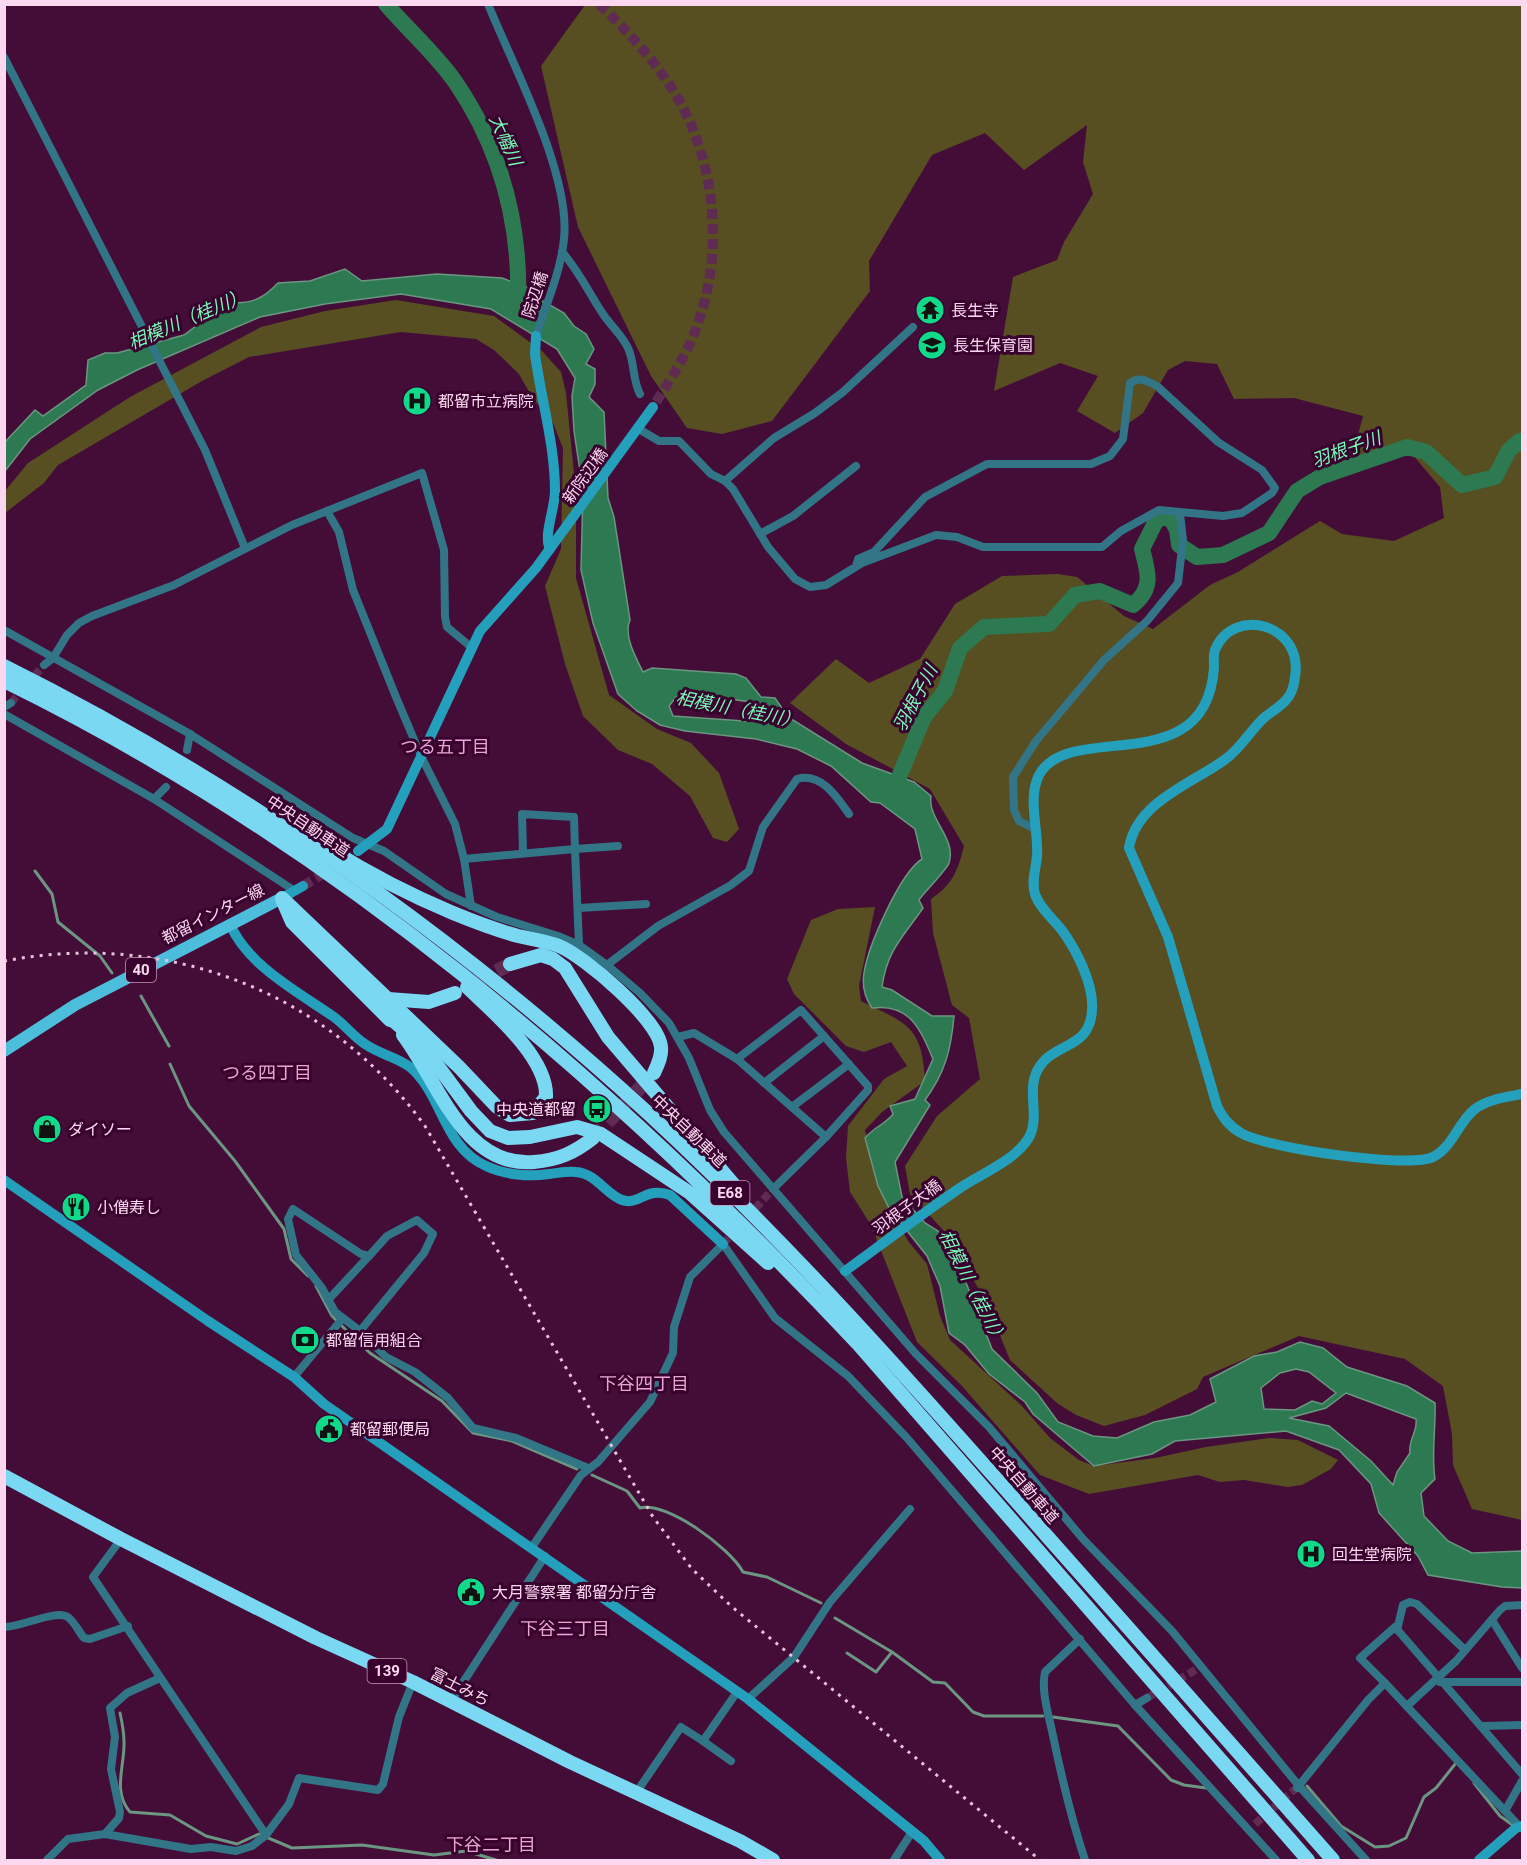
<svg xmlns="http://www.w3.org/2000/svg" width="1527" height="1865" font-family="Roboto,'Noto Sans JP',sans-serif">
	<rect width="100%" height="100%" fill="#440d38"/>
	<g fill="#574e21">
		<path d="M585 5H1522V1520L1472 1509 1453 1465 1452 1434 1443 1386 1405 1359 1299 1336 1203 1377 1197 1389 1145 1415 1104 1426 1076 1415 1057 1403 1010 1360 986 1301 944 1231 910 1194 905 1166 937 1116 980 1079 969 1018 952 1005 933 933 931 899C952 885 958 871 964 846L930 789 846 744 790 703 836 659 869 683 920 659 955 604 1002 576 1058 574 1077 577 1124 616 1153 629 1210 585 1238 572 1320 521 1342 534 1394 541 1444 518 1440 487 1412 454 1356 463 1354 450 1363 416 1294 398 1234 399 1217 364 1185 361 1168 370 1143 413 1115 433 1077 411 1098 376 1060 363 994 391 1013 277 1057 260 1064 242 1093 194 1083 162 1087 125 1024 170 985 133 932 155 869 261 870 291 772 421 722 434 687 428 651 376 578 227 541 66Z"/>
		<polygon points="396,300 494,316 542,351 561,372 566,393 576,494 576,578 609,695 657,729 691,743 719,773 739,829 727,842 713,838 690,796 652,764 618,750 583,716 565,664 545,586 561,549 563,448 553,423 532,397 519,374 494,350 476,339 401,332 249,357 202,381 58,465 44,483 5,513 5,491 28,463 130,397 261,327 325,311"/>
		<path d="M875 907 859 986 861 1001C907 1024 922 1025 925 1081L882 1112 865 1130 878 1186 908 1241 927 1264 940 1316 950 1340 1021 1405 1050 1438 1079 1460 1094 1466 1155 1458 1206 1447 1269 1438 1298 1440 1338 1460 1331 1469 1302 1485 1288 1487 1244 1480 1220 1482 1198 1475 1089 1494 1040 1475 962 1386 917 1342 871 1225 850 1192 846 1158 848 1126 884 1079 907 1066 891 1042 864 1052 846 1046 794 994 787 979 811 920 838 909Z"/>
	</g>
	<path fill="#2d7952" stroke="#6b9681" stroke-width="1.5" fill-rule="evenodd" d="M345 269 362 281 437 274 502 278 534 290 541 300 564 313 574 326 586 334 594 349 586 364 595 369V384L589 397 604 412 608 498 614 517 630 620C623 635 636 658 643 672L652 668 736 674 746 678 761 697 775 698 788 717 862 763 914 782 931 796C927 819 957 838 949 863 946 871 925 891 919 900L923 908C903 937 887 950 882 987L892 990 932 1016H954C951 1050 945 1073 925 1100L930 1105 895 1162 902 1197 925 1223 938 1231 946 1244 965 1280 992 1349 1037 1393 1058 1422 1093 1436 1117 1438 1154 1422 1190 1415 1216 1402 1210 1379 1254 1356 1277 1352 1300 1342 1323 1348 1347 1367 1407 1386 1435 1403C1436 1429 1431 1453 1435 1479L1421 1493 1424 1516 1448 1541 1472 1553 1522 1551V1588L1502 1587 1428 1575 1418 1556 1379 1513 1371 1484 1339 1450 1286 1431 1175 1441 1152 1454 1094 1466 1033 1414 1025 1402 989 1374 965 1345 949 1333 940 1286 927 1256 889 1208 878 1186 865 1138C875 1126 886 1124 893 1114L890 1106 915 1099 933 1059C920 1028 909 1003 872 1008 865 998 862 985 864 973 868 946 900 873 922 859L915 829 880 803 871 802 831 766 797 749 756 739 685 731 660 725 637 711 618 694 593 623 581 570 583 491 574 431 572 396 575 378 557 349 491 309 401 294 325 304 260 317 137 370 98 390 30 439 5 471V442L35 410 43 416 86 385 88 360 105 353H117L184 335 228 302C250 305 263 299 278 283L310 281ZM685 693 751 702 758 722 673 716 669 706 676 697ZM1296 1369 1309 1372 1336 1393 1322 1404 1312 1401 1295 1410 1264 1409 1261 1388 1280 1373ZM1346 1393 1416 1419C1418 1432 1408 1439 1410 1453L1397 1472 1393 1485 1371 1461 1329 1426 1289 1418 1326 1408Z"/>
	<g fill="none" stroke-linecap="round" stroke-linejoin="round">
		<g stroke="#6b9681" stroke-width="3">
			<polyline points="35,871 52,894 58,922 100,956 112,973"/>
			<polyline points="141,996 169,1046"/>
			<polyline points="170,1064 189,1106 235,1161 284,1229 291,1259 308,1276"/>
			<polyline points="316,1286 332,1316 354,1338 370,1353 442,1401 473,1433 512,1441 577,1469"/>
			<path d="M592 1475 627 1491 640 1508C667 1501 730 1548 743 1572L767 1577 821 1603"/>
			<polyline points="835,1618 892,1652 933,1682 945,1683 973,1712 984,1716 1043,1716"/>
			<polyline points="847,1653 876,1672 892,1652"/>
			<path d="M120 1713C122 1722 124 1732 124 1742 125 1765 112 1792 130 1812L170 1815 206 1836 237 1844 259 1834 292 1848 362 1845 434 1855 466 1851 496 1860"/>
			<polyline points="1053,1717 1118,1726 1171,1780 1184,1785 1206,1788"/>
			<polyline points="1474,1783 1500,1816 1514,1826"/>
			<polyline points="1307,1786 1341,1826 1375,1847 1389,1846 1406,1838 1424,1797 1436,1788 1456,1763"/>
		</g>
		<g stroke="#2d7952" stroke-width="16">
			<path d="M386 4C409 31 436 54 456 83 502 151 521 224 518 305"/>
			<path d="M891 796 924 717 945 691 960 648 984 627 1049 624 1075 595 1100 591 1133 605C1154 588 1148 572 1142 549L1157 519 1170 517 1177 530 1179 545 1197 557 1223 555 1269 533 1297 491 1320 477 1407 447 1426 452 1462 485 1495 477 1509 450 1520 441 1522 442"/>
		</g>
		<g stroke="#5f2b53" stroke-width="8" stroke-dasharray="8 4" stroke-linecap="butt">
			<polyline points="11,703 44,665"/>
			<polyline points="723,1244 773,1189"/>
			<polyline points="1147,1698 1197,1669"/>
			<polyline points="1255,1824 1295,1789"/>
		</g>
		<g stroke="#5f2b53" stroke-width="10" stroke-dasharray="10 5" stroke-linecap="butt">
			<path d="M599 4C626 30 651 56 671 87 715 155 725 247 698 323 688 354 669 381 653 407"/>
			<polyline points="303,886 331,869"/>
		</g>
		<g stroke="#5f2b53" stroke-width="14" stroke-dasharray="14 7" stroke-linecap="butt">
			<polyline points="478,981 510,964"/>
			<polyline points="593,1138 653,1074"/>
		</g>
		<g stroke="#327587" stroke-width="8">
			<path d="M488 4C513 66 571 174 564 239 561 271 546 305 536 336"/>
			<polyline points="4,57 205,450 245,548"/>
			<path d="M562 252C579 271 589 293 603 314 611 326 622 335 628 348 635 363 632 379 640 394"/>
			<path d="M637 428 659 441H679L711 474 725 481 733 489 768 547 795 579 810 587 826 585 862 563 936 535 957 537 983 547H1102L1121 531 1159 510 1223 516 1242 513 1272 493 1275 488 1262 470 1218 442 1157 386C1147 381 1140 376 1130 383L1123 439 1110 456 1091 464H987L925 497 874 552 858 559 856 566"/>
			<polyline points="725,481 774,438 815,413 843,392 913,327"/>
			<polyline points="327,511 339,532 353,590 396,697 421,756 455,824 464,859 471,906"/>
			<polyline points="760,534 793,516 856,466"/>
			<polyline points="4,630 190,734 353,838 384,851 446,894 497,917 558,936 579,945 607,965 640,993 669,1023 689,1058 710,1110 724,1132 916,1354 989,1427 1083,1539 1172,1631 1299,1786 1366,1860"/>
			<polyline points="44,665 53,658 67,635 79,623 92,616 174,585 292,525 422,473 444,550 445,617 447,627 471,647"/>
			<polyline points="4,707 11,703"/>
			<polyline points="4,714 154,799 295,891"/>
			<polyline points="187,750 190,734"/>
			<polyline points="154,799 166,787"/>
			<polyline points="1035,829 1019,821 1014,810 1013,777 1036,741 1104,660 1147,621 1178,583 1183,540 1180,514"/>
			<polyline points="523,852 522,814 574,817 575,849 618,846"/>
			<polyline points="464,859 575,849 579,945"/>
			<polyline points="579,908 646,904"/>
			<path d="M607 965 658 926 731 885 749 871 763 827 797 779C821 772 837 797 849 814"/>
			<polyline points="678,1037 694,1033 737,1059 826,1137"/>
			<polyline points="737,1059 801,1010 868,1086 868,1090 826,1137 773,1189"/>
			<polyline points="764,1083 824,1036"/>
			<polyline points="792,1107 849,1064"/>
			<polyline points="328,1300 369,1256"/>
			<polyline points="360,1331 424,1253 433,1234 417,1220 387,1236 369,1256 361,1254 293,1209 288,1219 296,1255 322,1288 335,1312 360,1331 386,1357 415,1372 448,1398 473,1428 516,1438 588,1468"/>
			<polyline points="294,1377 342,1319"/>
			<polyline points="121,1539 93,1577 266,1835"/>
			<polyline points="532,1547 581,1475 598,1462 650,1402 673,1353 674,1327 690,1277 723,1244 775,1318 848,1376 907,1438 1135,1705 1276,1860"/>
			<polyline points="1492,1620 1522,1668"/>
			<path d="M4 1627C22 1627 58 1608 69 1618 75 1623 79 1632 84 1638L90 1639 128 1626"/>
			<polyline points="1397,1630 1403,1605 1410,1602 1417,1604 1465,1650"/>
			<path d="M1080 1639 1045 1672C1041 1690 1048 1713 1052 1731 1061 1775 1071 1818 1085 1860"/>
			<polyline points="1440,1682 1522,1682"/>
			<polyline points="1385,1683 1360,1658 1395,1627 1522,1774"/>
			<polyline points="748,1699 794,1657 830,1602 910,1509"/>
			<polyline points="451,1701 545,1556"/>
			<polyline points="1135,1705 1147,1698"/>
			<polyline points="1407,1706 1456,1661 1500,1610 1505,1606 1522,1605"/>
			<polyline points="1483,1726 1522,1725"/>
			<polyline points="703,1741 731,1761"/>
			<polyline points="1297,1788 1368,1700 1385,1683 1519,1826"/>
			<polyline points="636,1793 681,1727 703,1741 737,1692"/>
			<polyline points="1505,1811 1522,1781"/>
			<polyline points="105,1834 119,1818 120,1812 111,1769 115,1737 110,1708 127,1693 160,1678"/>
			<polyline points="47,1860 68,1839 105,1834 191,1849 211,1847 236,1851 252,1846 266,1835 289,1804 299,1778 378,1790 383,1784 399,1717 413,1682"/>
			<polyline points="894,1860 912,1832"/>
		</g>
		<g stroke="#24a0bd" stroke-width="10">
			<path d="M536 336 535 354C541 399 555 445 555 491 555 509 543 535 550 549"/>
			<polyline points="358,851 387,829 480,631 536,568 653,407"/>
			<polyline points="282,898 303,886"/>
			<path d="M230 924C248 966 298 992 334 1017 345 1025 354 1037 365 1044 379 1054 397 1057 410 1067 443 1095 443 1147 486 1166 505 1175 529 1177 549 1174 558 1173 567 1171 576 1172 595 1173 606 1194 622 1200 639 1206 646 1186 670 1195L723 1244"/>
			<polyline points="4,1180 208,1321 294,1377 324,1404 748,1699 924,1841 940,1860"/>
			<path d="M845 1271C882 1244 919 1216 957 1190 980 1174 1013 1162 1028 1139 1042 1117 1024 1088 1040 1066 1056 1042 1090 1049 1092 1010 1094 984 1076 949 1061 929 1052 918 1039 907 1035 894 1031 881 1036 869 1037 856 1039 831 1027 799 1039 775 1069 719 1206 783 1214 668 1214 663 1213 655 1215 650 1233 605 1304 624 1295 677 1294 686 1292 694 1286 700 1281 706 1273 711 1266 716 1250 730 1241 749 1223 761 1190 784 1136 803 1129 848L1168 937 1217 1106C1223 1118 1229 1126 1241 1133 1266 1148 1410 1169 1433 1157 1453 1147 1458 1122 1475 1109 1488 1099 1507 1097 1522 1094"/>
			<polyline points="1479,1860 1516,1828 1522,1826"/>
		</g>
		<polyline stroke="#4cbedc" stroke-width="12" points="4,1051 75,1005 282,898"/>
		<g stroke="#7ad8f2" stroke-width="14">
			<path d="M4 666C239 783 456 937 649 1114 791 1245 918 1390 1046 1535 1142 1643 1238 1752 1333 1860"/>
			<path d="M4 681C332 841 610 1080 858 1344L1308 1860"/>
			<path d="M331 850C371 875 410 895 453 913 475 922 496 930 518 936 532 939 546 941 559 946 584 956 659 1020 661 1047 662 1056 658 1064 654 1073"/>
			<path d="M282 898 459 1067 496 1106 510 1115 533 1113 546 1097C548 1058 493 1012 467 987"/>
			<polyline points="282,899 292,922 390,1020"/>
			<polyline points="510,964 541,955 553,959 565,968 608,1037 735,1186"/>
			<polyline points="388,999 429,1002 455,993"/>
			<polyline points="384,1013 423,1046 471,1111 490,1131 508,1138 530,1137 577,1127 601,1134 690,1193 768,1263"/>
			<path d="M403 1035C438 1081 463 1168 534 1162 558 1160 574 1153 593 1138"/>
			<polyline points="4,1476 121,1539 316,1638 413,1682 570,1762 740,1841 773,1860"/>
		</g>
		<path stroke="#e8c3dc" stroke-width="3" stroke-dasharray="3 6" stroke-linecap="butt" d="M4 961C167 930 327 991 425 1126L653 1517 692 1569 731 1606 1040 1860"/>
	</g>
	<defs>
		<g id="temple-disc" transform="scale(1.5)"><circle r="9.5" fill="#10d98a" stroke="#39022e"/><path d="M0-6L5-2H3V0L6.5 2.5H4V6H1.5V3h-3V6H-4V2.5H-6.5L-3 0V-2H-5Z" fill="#111"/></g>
		<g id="school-disc" transform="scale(1.5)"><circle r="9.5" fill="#10d98a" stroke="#39022e"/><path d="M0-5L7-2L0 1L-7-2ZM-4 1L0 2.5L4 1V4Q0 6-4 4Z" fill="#111"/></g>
		<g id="hospital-disc" transform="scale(1.5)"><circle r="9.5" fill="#10d98a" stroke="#39022e"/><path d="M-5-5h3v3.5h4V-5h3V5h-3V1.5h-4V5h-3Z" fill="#111"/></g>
		<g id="bus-disc" transform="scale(1.5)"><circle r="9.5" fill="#10d98a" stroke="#39022e"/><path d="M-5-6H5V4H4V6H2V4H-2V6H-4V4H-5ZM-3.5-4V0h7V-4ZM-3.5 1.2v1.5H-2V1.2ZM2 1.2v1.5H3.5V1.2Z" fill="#111"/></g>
		<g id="shop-disc" transform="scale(1.5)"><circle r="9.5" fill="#10d98a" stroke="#39022e"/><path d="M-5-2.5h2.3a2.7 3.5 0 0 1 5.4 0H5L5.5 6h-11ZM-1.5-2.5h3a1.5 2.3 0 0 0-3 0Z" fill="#111"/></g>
		<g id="restaurant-disc" transform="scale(1.5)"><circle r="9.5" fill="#10d98a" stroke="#39022e"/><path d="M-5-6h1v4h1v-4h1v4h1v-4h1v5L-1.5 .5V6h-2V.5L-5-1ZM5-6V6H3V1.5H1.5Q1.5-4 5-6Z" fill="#111"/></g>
		<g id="bank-disc" transform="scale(1.5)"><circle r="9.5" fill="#10d98a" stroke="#39022e"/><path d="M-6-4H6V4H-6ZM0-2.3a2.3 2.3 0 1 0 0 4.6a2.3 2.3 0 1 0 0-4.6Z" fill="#111"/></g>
		<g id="civic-disc" transform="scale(1.5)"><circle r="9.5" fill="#10d98a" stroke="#39022e"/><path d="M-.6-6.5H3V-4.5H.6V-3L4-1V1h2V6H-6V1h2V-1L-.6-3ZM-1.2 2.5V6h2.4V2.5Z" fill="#111"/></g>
	</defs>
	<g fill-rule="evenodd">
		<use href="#temple-disc" x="930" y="310"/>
		<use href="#school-disc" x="932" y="345"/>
		<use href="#hospital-disc" x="417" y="401"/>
		<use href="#bus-disc" x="597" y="1109"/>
		<use href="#shop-disc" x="47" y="1129"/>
		<use href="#restaurant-disc" x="76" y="1207"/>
		<use href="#bank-disc" x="305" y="1340"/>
		<use href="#civic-disc" x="329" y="1429"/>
		<use href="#hospital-disc" x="1311" y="1554"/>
		<use href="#civic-disc" x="471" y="1592"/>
	</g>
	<g text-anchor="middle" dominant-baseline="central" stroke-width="6" stroke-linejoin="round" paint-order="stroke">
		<g fill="#39022e" stroke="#c198b5" stroke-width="1.5">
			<rect x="126" y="958" width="30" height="24" rx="4.5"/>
			<rect x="710.5" y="1181" width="39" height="24" rx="4.5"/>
			<rect x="367.5" y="1659" width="39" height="24" rx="4.5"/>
		</g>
		<g font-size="15" font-weight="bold" fill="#fbd8ef">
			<text x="141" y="970">40</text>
			<text x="730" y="1193">E68</text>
			<text x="387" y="1671">139</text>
		</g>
		<g font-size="16" fill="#fbd8ef" stroke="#39022e">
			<text transform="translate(535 295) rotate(-72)">院辺橋</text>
			<text transform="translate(585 476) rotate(-54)">新院辺橋</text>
			<text transform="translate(308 826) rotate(34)">中央自動車道</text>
			<text transform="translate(213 914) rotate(-27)">都留インター線</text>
			<text transform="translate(689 1131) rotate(44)">中央自動車道</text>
			<text transform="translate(907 1207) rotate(-36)">羽根子大橋</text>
			<text transform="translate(1024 1485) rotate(49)">中央自動車道</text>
			<text transform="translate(460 1687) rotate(27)">富士みち</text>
		</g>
		<g font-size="16" fill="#fbd8ef" stroke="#39022e" text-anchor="start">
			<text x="951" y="310">長生寺</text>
			<text x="953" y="345">長生保育園</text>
			<text x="438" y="401">都留市立病院</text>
			<text x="576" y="1109" text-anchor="end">中央道都留</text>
			<text x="68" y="1129">ダイソー</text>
			<text x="97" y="1207">小僧寿し</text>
			<text x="326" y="1340">都留信用組合</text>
			<text x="350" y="1429">都留郵便局</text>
			<text x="1332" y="1554">回生堂病院</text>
			<text x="492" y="1592">大月警察署 都留分庁舎</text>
		</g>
		<g font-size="18" font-style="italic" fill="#77fbb6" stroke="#39022e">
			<text transform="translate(506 140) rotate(66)">大幡川</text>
			<text transform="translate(187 319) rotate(-23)">相模川（桂川）</text>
			<text transform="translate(1346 449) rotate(-20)">羽根子川</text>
			<text transform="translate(915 698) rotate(-62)">羽根子川</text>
			<text transform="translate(738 709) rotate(11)">相模川（桂川）</text>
			<text transform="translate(973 1287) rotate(63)">相模川（桂川）</text>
		</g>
		<g font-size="18" fill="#e9a6d4" stroke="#39022e">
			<text x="445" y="746">つる五丁目</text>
			<text x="267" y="1072">つる四丁目</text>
			<text x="644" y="1383">下谷四丁目</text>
			<text x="565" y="1628">下谷三丁目</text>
			<text x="491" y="1844">下谷二丁目</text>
		</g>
	</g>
	<rect width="1527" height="1865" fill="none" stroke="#fbd8ef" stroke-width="12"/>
</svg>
